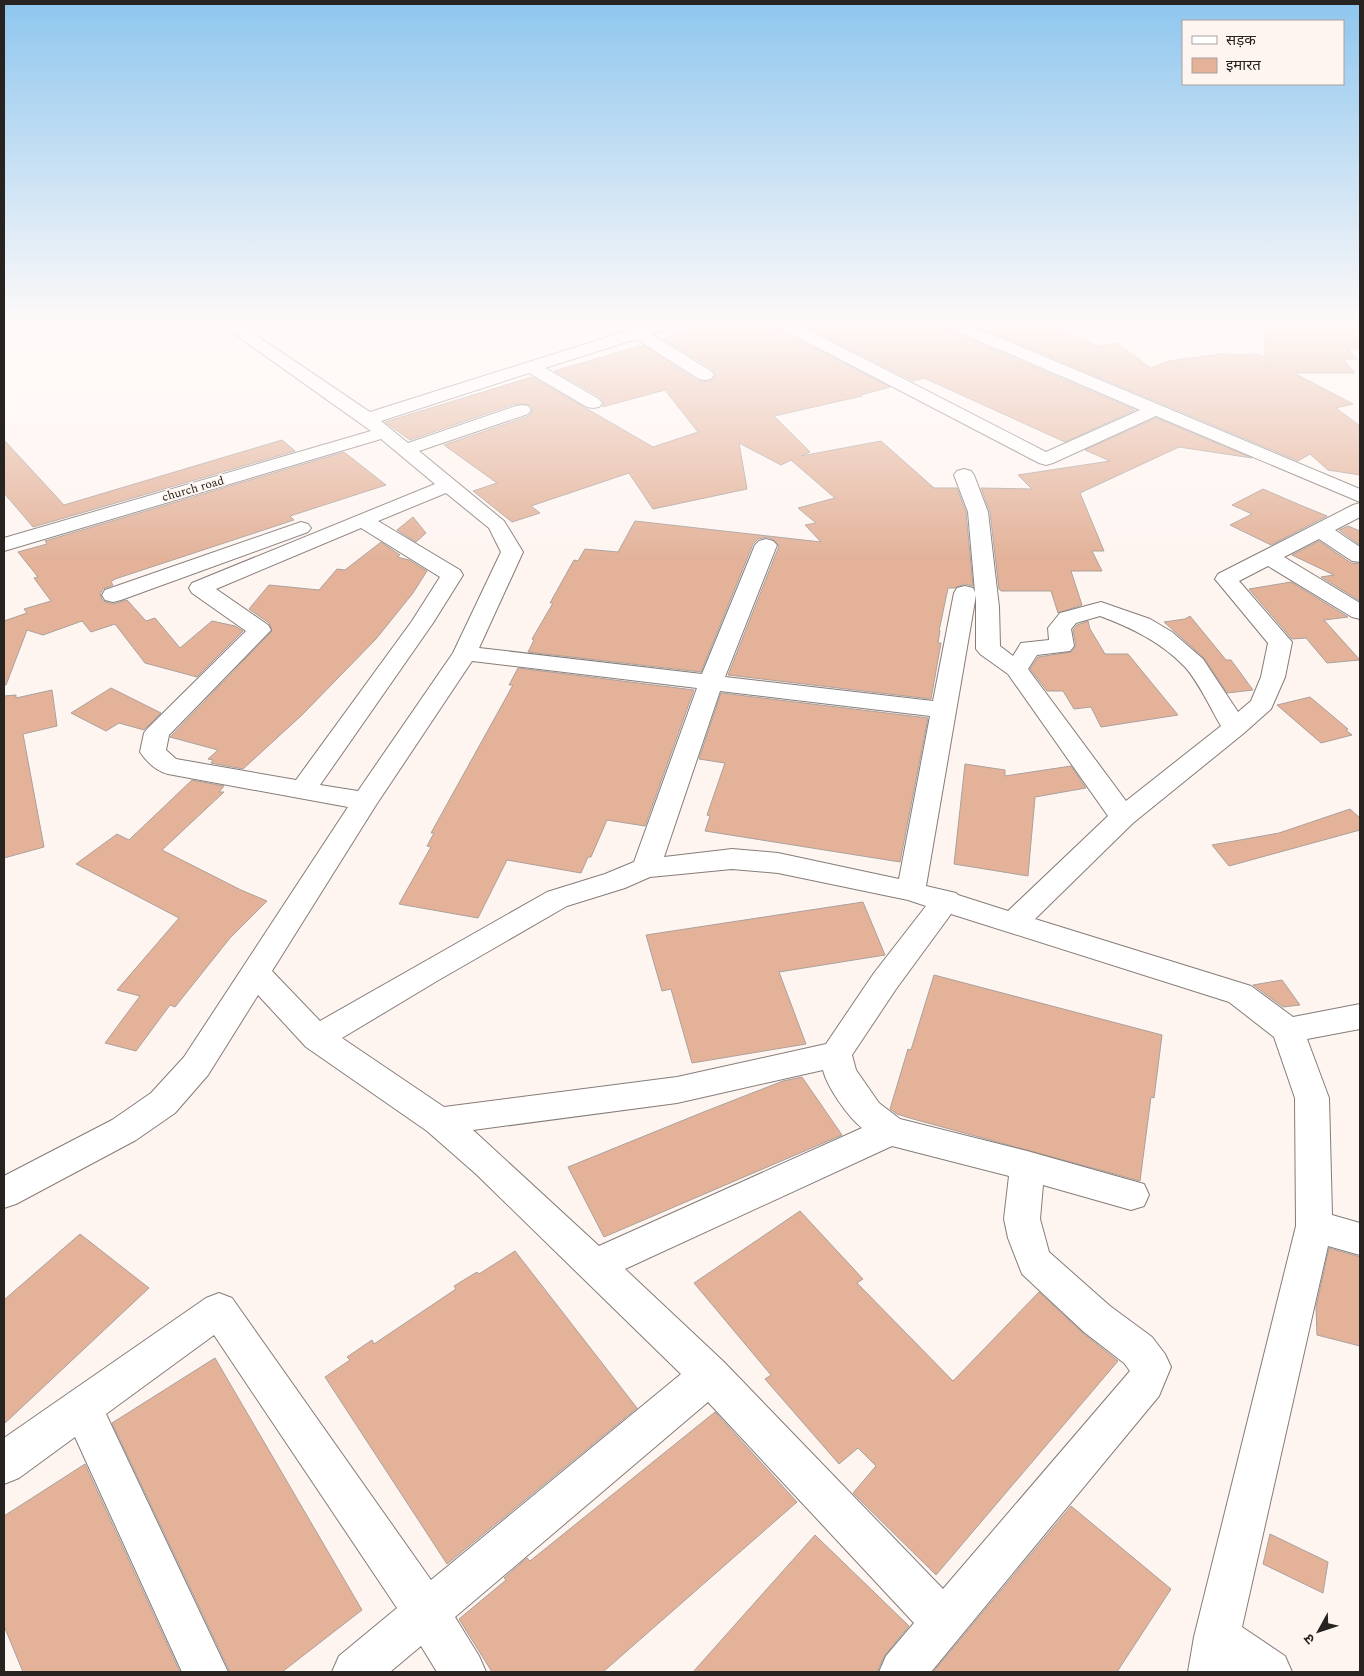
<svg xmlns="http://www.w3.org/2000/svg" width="1364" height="1676" font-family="Spectral,'Noto Sans Devanagari',serif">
	<rect width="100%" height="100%" fill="#fef5f1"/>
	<g fill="#e3b299" stroke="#aba19c">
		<polygon points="704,325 776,325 779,330 890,387 861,395 862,396 774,416 810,452 801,456 881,441 934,488 957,488 966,512 973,586 965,584 955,588 948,588 939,631 940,631 938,643 941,643 931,699 728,675 779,546 774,540 767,537 758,539 753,544 701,672 528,652 534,640 532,639 553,603 550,603 574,560 578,561 585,549 618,552 635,521 821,542 805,525 816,523 798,508 835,498 791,460 781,465 739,443 747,489 653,509 629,473 531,506 540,513 512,522 473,491 497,483 444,445 529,416 533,410 530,405 515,404 410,440 385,422 532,377 653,447 698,432 665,390 602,407 604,403 600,397 554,371 643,345 698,381 711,381 716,375 712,369 663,339"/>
		<polygon points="803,325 945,325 948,330 1135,410 1065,442 924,378 913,381"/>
		<polygon points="974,325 1048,325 1098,346 1117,343 1151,368 1168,361 1228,353 1232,355 1258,354 1264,357 1265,325 1360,325 1360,349 1348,349 1357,359 1343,359 1355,373 1294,373 1353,404 1336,408 1360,426 1360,475 1328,470 1310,454 1298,461"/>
		<polygon points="1156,418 1252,458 1179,447 1080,493 1104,551 1092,551 1102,571 1071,571 1082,605 1058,613 1051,591 1001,591 999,589 990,512 981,488 1032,489 1018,475 1110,461 1085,450"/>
		<polygon points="4,440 64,505 282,440 295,451 33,527 4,493"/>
		<polygon points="344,452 386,485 290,516 294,520 115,579 111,582 113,585 103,589 100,594 103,601 113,604 127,600 146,621 155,618 180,648 212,621 235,626 243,631 197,677 145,663 115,624 91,632 82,621 43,635 27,630 6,685 4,685 4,621 27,613 24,609 51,601 34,578 38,577 18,552 47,544 45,541"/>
		<polygon points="1263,489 1300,505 1327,516 1271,545 1230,525 1252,514 1232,505"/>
		<polygon points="413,517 426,533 416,542 397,530"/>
		<polygon points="1348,526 1360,531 1360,545 1339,530"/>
		<polygon points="1319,541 1351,563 1360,564 1360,601 1321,577 1334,575 1292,555"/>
		<polygon points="381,542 400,555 397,557 409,560 427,571 413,593 376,639 302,715 243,769 211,763 213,760 208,759 218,750 170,737 272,631 269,623 249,609 269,585 319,590 337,569 345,570"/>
		<polygon points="1291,582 1348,617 1324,620 1360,660 1327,663 1306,638 1292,639 1249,589"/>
		<polygon points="1190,616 1226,660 1231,660 1253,690 1227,693 1204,658 1164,622 1185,619"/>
		<polygon points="1088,621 1090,629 1105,654 1128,654 1178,715 1101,727 1091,707 1074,709 1063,691 1047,691 1030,669 1038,657 1071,652 1076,646 1073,630 1077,625"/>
		<polygon points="518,668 694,690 645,826 607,820 591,857 588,857 581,873 507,860 478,918 399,904 431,847 427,846 434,833 431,833 513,685 509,685"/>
		<polygon points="111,688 161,713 144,730 119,723 106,731 71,713"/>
		<polygon points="52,690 57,726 23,734 44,847 4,858 4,696 16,695 16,698"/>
		<polygon points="721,693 928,718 900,862 705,831 710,816 707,815 725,763 699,759"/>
		<polygon points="1310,697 1348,729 1346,730 1352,735 1321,743 1277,705"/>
		<polygon points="965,764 1005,770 1005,776 1071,766 1086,788 1035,797 1028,876 954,864"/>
		<polygon points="192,780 224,786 219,792 224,792 162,850 241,890 267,901 230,938 175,1007 170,1005 136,1051 105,1043 140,996 117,990 179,918 76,864 117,834 129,840"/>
		<polygon points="1350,809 1360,818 1360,830 1229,866 1212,845 1279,833"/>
		<polygon points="863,902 885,955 779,972 806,1044 692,1063 671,989 662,991 646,935"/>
		<polygon points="934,975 1162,1035 1154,1098 1151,1097 1140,1181 913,1119 897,1114 890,1109 908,1049 911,1050"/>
		<polygon points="1282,980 1300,1005 1283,1007 1253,985"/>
		<polygon points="802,1077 842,1135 604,1237 568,1167 706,1111 783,1081"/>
		<polygon points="800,1211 863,1279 857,1283 953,1381 1039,1292 1083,1333 1118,1361 936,1575 853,1493 876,1466 858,1448 839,1464 765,1379 771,1375 694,1283"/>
		<polygon points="80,1234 149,1288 4,1424 4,1300"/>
		<polygon points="1329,1248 1360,1257 1360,1346 1317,1335 1316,1307"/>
		<polygon points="515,1251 637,1408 447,1564 325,1377 350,1360 347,1357 372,1340 374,1344 456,1289 454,1286 477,1272 479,1274"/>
		<polygon points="215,1358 362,1610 282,1672 230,1672 112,1423"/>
		<polygon points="715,1412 797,1502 603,1672 492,1672 459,1619 506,1580 504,1578 527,1558 530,1561"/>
		<polygon points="85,1464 180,1672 23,1672 4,1626 4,1516"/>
		<polygon points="1071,1506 1171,1589 1117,1672 933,1672"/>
		<polygon points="1270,1534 1328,1562 1323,1593 1263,1564"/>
		<polygon points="815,1535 909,1626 885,1655 877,1672 693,1672"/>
	</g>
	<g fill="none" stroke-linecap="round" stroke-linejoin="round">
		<g stroke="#867c78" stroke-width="2">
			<g id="minor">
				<path d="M222 325H241L370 412 646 325H671L669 328 651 334 711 371 714 375 711 379 705 380 699 379 636 339 545 368 599 399 602 403 599 407 593 408 587 407 529 373 381 421 408 443 516 406 522 405 528 406 531 410 528 414 419 451 504 521 523 552 479 648 702 674 755 545 759 541 766 539 773 541 777 545 725 677 933 701 954 593 957 588 965 586 973 588 975 592 968 512 954 475 957 471 964 469 971 471 974 475 988 512 999 607 1000 646 1013 656 1021 643 1049 640 1048 628 1060 613 1101 602 1150 619 1172 632 1203 659 1238 712 1251 701 1261 677 1268 643 1215 579 1218 574 1353 505 1360 503V517L1335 530 1360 547V562L1352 561 1319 539 1284 557 1360 603V619L1352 617 1268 566 1239 581 1292 642 1285 677 1271 709 1244 733 1133 823 1035 919 1251 986 1293 1017 1360 1004V1029L1307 1039 1329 1098 1332 1215 1360 1223V1255L1328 1246 1242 1627 1285 1656 1292 1672H1188L1194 1637 1296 1226 1295 1098 1274 1037 1229 1002 951 914 896 989 852 1055 856 1070 879 1103 900 1119 1027 1151 1144 1184 1149 1195 1144 1206 1131 1210 1043 1185 1040 1219 1049 1252 1110 1306 1152 1337 1165 1354 1171 1367 1159 1396 931 1672H879L886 1656 914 1623 708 1402 455 1617 479 1656 486 1672H437L421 1646 390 1672H332L339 1656 397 1608 214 1335 106 1414 228 1672H182L75 1437 19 1478 4 1484V1438L206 1298 219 1293 232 1298 431 1580 681 1374 476 1174 427 1131 306 1047 258 995 208 1075 175 1113 136 1140 16 1204 4 1208V1176L112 1120 151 1093 184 1057 348 807 168 774C156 771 147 762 140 752L144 733 148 728 246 631 192 593 189 588 192 583 435 484 381 439 4 551V538L371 431ZM446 493 489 528 501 552 453 653 358 791 320 785 433 623 463 575 460 570 378 521ZM361 528 440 577 412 621 296 780 176 759 166 750 169 735 271 630 268 625 216 589ZM976 595V649L980 654 1008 674 1108 816 1008 911 958 895 956 893 926 886ZM1100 616C1132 628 1161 642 1185 667 1198 681 1211 709 1221 726L1126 801 1028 669 1037 655 1070 651 1074 646 1071 629 1076 623ZM472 661 697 688 634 862 605 874 547 892 320 1021 272 971 376 805ZM720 691 930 716 899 879 778 853 732 849 664 857ZM732 869 778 873 908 900 926 906 874 973 826 1044 677 1077 444 1107 342 1038 437 981 567 906 625 888 650 877ZM823 1070C827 1087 848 1117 862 1128L599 1246 473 1130 677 1103ZM892 1146 1009 1176 1004 1219 1008 1238 1022 1274 1084 1332 1124 1363 1130 1371 943 1589 724 1362 625 1269Z"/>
				<polygon points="778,325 799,325 1046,452 1140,410 949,328 947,325 969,325 1360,489 1360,502 1156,416 1053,463 1046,465 1039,463 780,328"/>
				<polygon points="301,522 308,524 311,528 308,532 121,600 113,602 105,600 102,595 105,590"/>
			</g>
		</g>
		<use href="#minor" fill="#fff" fill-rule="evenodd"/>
	</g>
	<linearGradient id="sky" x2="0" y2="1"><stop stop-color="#8ec6ee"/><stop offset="0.58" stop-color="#fffaf9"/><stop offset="1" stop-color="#fffaf9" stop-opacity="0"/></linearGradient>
	<rect width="1364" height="560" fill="url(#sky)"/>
	<g text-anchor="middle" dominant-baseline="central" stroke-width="4" stroke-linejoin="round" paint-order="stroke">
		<g font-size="12" fill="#272321" stroke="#fef5f1">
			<text transform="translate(193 489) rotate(-16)">church road</text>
		</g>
	</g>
	<rect width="1364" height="1676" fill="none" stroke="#272321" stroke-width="10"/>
	<rect x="1182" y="20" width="162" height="65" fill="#fef5f1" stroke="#a8a19e"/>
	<rect x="1192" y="36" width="25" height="8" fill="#ffffff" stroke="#a8a19e"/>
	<text x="1226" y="45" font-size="15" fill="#272321">सड़क</text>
	<rect x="1192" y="58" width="25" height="15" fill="#e3b299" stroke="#a8a19e"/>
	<text x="1226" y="70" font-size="15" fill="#272321">इमारत</text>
	<g transform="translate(1319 1631) rotate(230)" stroke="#fef5f1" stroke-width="4" paint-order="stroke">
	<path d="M0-4L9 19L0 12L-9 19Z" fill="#272321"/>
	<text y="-8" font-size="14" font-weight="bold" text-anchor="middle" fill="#272321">उ</text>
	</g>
</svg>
